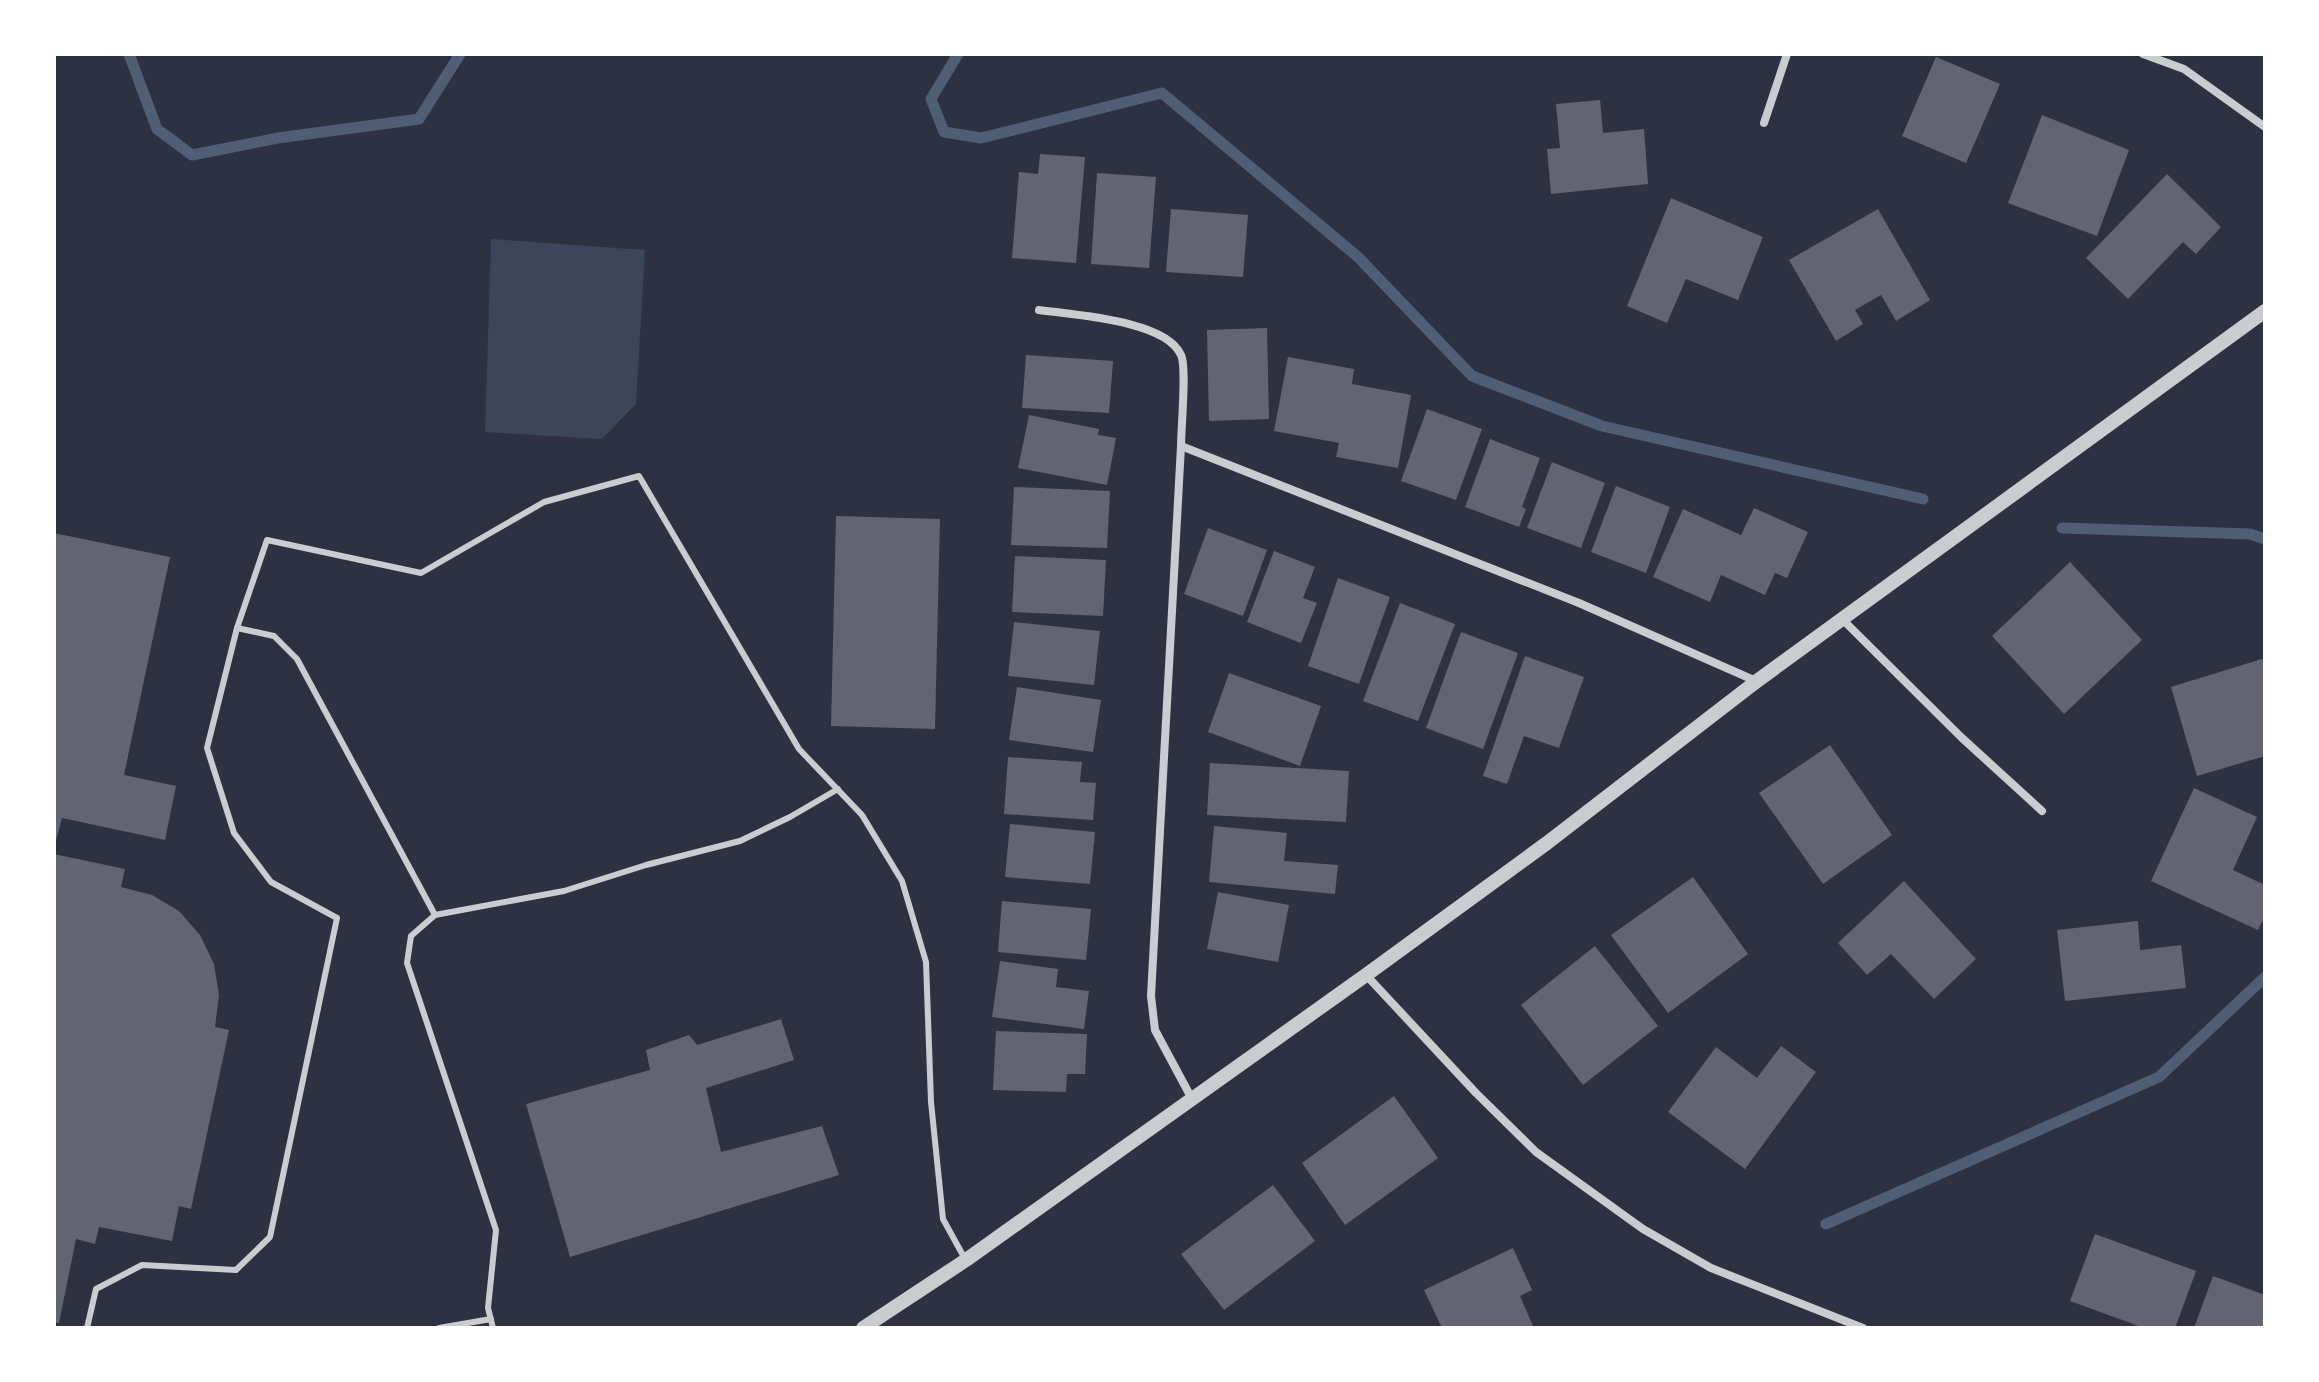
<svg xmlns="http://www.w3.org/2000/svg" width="2319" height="1382" font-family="'PT Serif',serif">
	<rect width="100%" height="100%" fill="#2d3142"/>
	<polygon fill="#3c4559" points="491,239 645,250 636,404 602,439 485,432"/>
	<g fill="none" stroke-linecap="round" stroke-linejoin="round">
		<g stroke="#4f5d75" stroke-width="11">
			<polyline points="129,54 157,129 192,155 278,138 419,119 460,54"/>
			<polyline points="958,54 931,99 944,132 981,138 1162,93 1358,257 1472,376 1602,426 1923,499"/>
			<polyline points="2062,528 2250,534 2265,539"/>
			<polyline points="1826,1224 2159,1077 2265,977"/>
		</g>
	</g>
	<g fill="#626471">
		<polygon points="1936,57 2000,84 1966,163 1902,136"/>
		<polygon points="1600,100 1603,133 1644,129 1648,184 1551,194 1547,149 1560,148 1556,104"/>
		<polygon points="2042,115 2129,150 2097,236 2008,203"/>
		<polygon points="1040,154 1085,157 1076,263 1012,258 1019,172 1038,174"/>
		<polygon points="1097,173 1156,177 1149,268 1091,264"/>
		<polygon points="2167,174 2221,227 2196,254 2183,242 2128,299 2086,258"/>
		<polygon points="1671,198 1763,237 1738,300 1686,279 1667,323 1627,306"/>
		<polygon points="1171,209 1248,215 1243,277 1166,272"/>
		<polygon points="1878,209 1930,300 1896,321 1881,295 1855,310 1863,324 1836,341 1789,260"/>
		<polygon points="1267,328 1269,419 1209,421 1207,330"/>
		<polygon points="1026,355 1113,361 1109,413 1022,408"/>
		<polygon points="1288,357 1354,369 1352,384 1411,395 1398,468 1336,457 1339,443 1274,431"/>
		<polygon points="1427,409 1482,429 1456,500 1401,481"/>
		<polygon points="1029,415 1099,429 1098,435 1116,438 1107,485 1018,468"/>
		<polygon points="1490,439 1540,458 1522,507 1526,509 1519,527 1465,507"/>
		<polygon points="1552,462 1605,483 1581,548 1527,528"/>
		<polygon points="1616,486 1670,507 1646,573 1591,552"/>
		<polygon points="1014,487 1110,491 1107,548 1011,545"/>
		<polygon points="1754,508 1808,532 1787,578 1775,573 1765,595 1721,575 1710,602 1653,577 1683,509 1741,535"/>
		<polygon points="836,516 940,519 935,729 831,726"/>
		<polygon points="1208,528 1267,550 1243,616 1184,594"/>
		<polygon points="54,533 170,557 124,775 176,786 165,840 62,818 54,848"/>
		<polygon points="1274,551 1315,567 1303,598 1317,603 1301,643 1247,622"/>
		<polygon points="1015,556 1106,560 1103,616 1012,612"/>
		<polygon points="2070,562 2142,640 2064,714 1992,636"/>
		<polygon points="1338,578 1390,597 1359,684 1308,666"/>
		<polygon points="1400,603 1455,624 1418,721 1363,701"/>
		<polygon points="1014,622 1100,631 1094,685 1008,676"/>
		<polygon points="1461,632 1518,653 1483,749 1426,728"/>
		<polygon points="1525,656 1584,677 1559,748 1524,736 1507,784 1483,776"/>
		<polygon points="2265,658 2265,756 2197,776 2171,687"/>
		<polygon points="1229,673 1321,706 1300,766 1208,732"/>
		<polygon points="1017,687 1101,700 1093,752 1009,740"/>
		<polygon points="1830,745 1892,835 1823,884 1759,793"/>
		<polygon points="1008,757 1082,762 1080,782 1096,783 1093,820 1004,814"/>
		<polygon points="1210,763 1349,771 1346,822 1207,815"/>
		<polygon points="2194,788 2257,817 2233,870 2265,885 2265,916 2258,930 2151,881"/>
		<polygon points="1010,824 1095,832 1090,884 1005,877"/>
		<polygon points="1214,826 1287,833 1284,861 1338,865 1335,894 1209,882"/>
		<polygon points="54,854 125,869 121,887 152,895 179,911 200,935 214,964 219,995 215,1027 229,1030 191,1209 179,1206 172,1241 99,1227 95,1244 76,1239 59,1323 54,1322"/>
		<polygon points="1693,877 1748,954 1668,1013 1611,935"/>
		<polygon points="1904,881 1976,959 1934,999 1891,954 1867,975 1838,943"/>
		<polygon points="1218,892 1289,905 1278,962 1207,949"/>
		<polygon points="1002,901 1091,909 1086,960 998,952"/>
		<polygon points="2138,921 2140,950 2181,945 2186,988 2065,1001 2057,930"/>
		<polygon points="1595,946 1658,1026 1583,1085 1521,1005"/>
		<polygon points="1000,961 1058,969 1056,987 1089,991 1084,1029 992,1017"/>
		<polygon points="781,1019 794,1060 706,1088 721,1152 822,1126 839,1175 570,1257 526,1104 650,1070 646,1050 689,1035 697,1045"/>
		<polygon points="996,1031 1087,1034 1085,1074 1067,1074 1066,1092 993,1090"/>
		<polygon points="1781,1046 1816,1072 1745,1169 1668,1112 1716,1047 1757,1078"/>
		<polygon points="1394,1096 1438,1158 1345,1225 1302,1163"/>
		<polygon points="1273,1185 1315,1241 1224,1310 1181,1254"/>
		<polygon points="2095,1234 2196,1271 2175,1328 2144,1328 2070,1301"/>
		<polygon points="1513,1248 1532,1290 1520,1296 1534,1328 1442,1328 1424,1290"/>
		<polygon points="2213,1276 2265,1295 2265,1328 2194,1328"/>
	</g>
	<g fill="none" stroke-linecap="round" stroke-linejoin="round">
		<g stroke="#caccd0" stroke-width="6">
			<polyline points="237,628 274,636 297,659 435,915"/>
			<polyline points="87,1328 96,1289 142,1265 236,1270 270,1237 337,918 271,882 234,833 207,748 237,628 267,540 421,573 544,502 639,476 799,749 862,815 902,881 926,962 931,1102 943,1219 965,1259"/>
			<polyline points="439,1328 491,1319"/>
			<polyline points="493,1328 488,1308 496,1230 407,963 411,936 435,915 564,891 646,865 740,841 790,817 838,789"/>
		</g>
		<g stroke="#caccd0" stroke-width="8">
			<polyline points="2143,54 2184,69 2265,127"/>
			<polyline points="1764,123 1787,54"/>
			<path d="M1039 310C1073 315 1166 320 1181 355 1187 367 1181 429 1181 446L1151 996 1155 1030 1192 1099"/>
			<polyline points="1181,446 1579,603 1756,681"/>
			<polyline points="1842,619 1961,737 2042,811"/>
			<polyline points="1366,975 1476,1093 1536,1152 1643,1229 1711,1268 1863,1328"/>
		</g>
		<polyline stroke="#caccd0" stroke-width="14" points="863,1328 966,1260 1366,975 1547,843 1757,681 2265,311"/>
	</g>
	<rect width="2319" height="1382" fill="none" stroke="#ffffff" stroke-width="112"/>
</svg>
